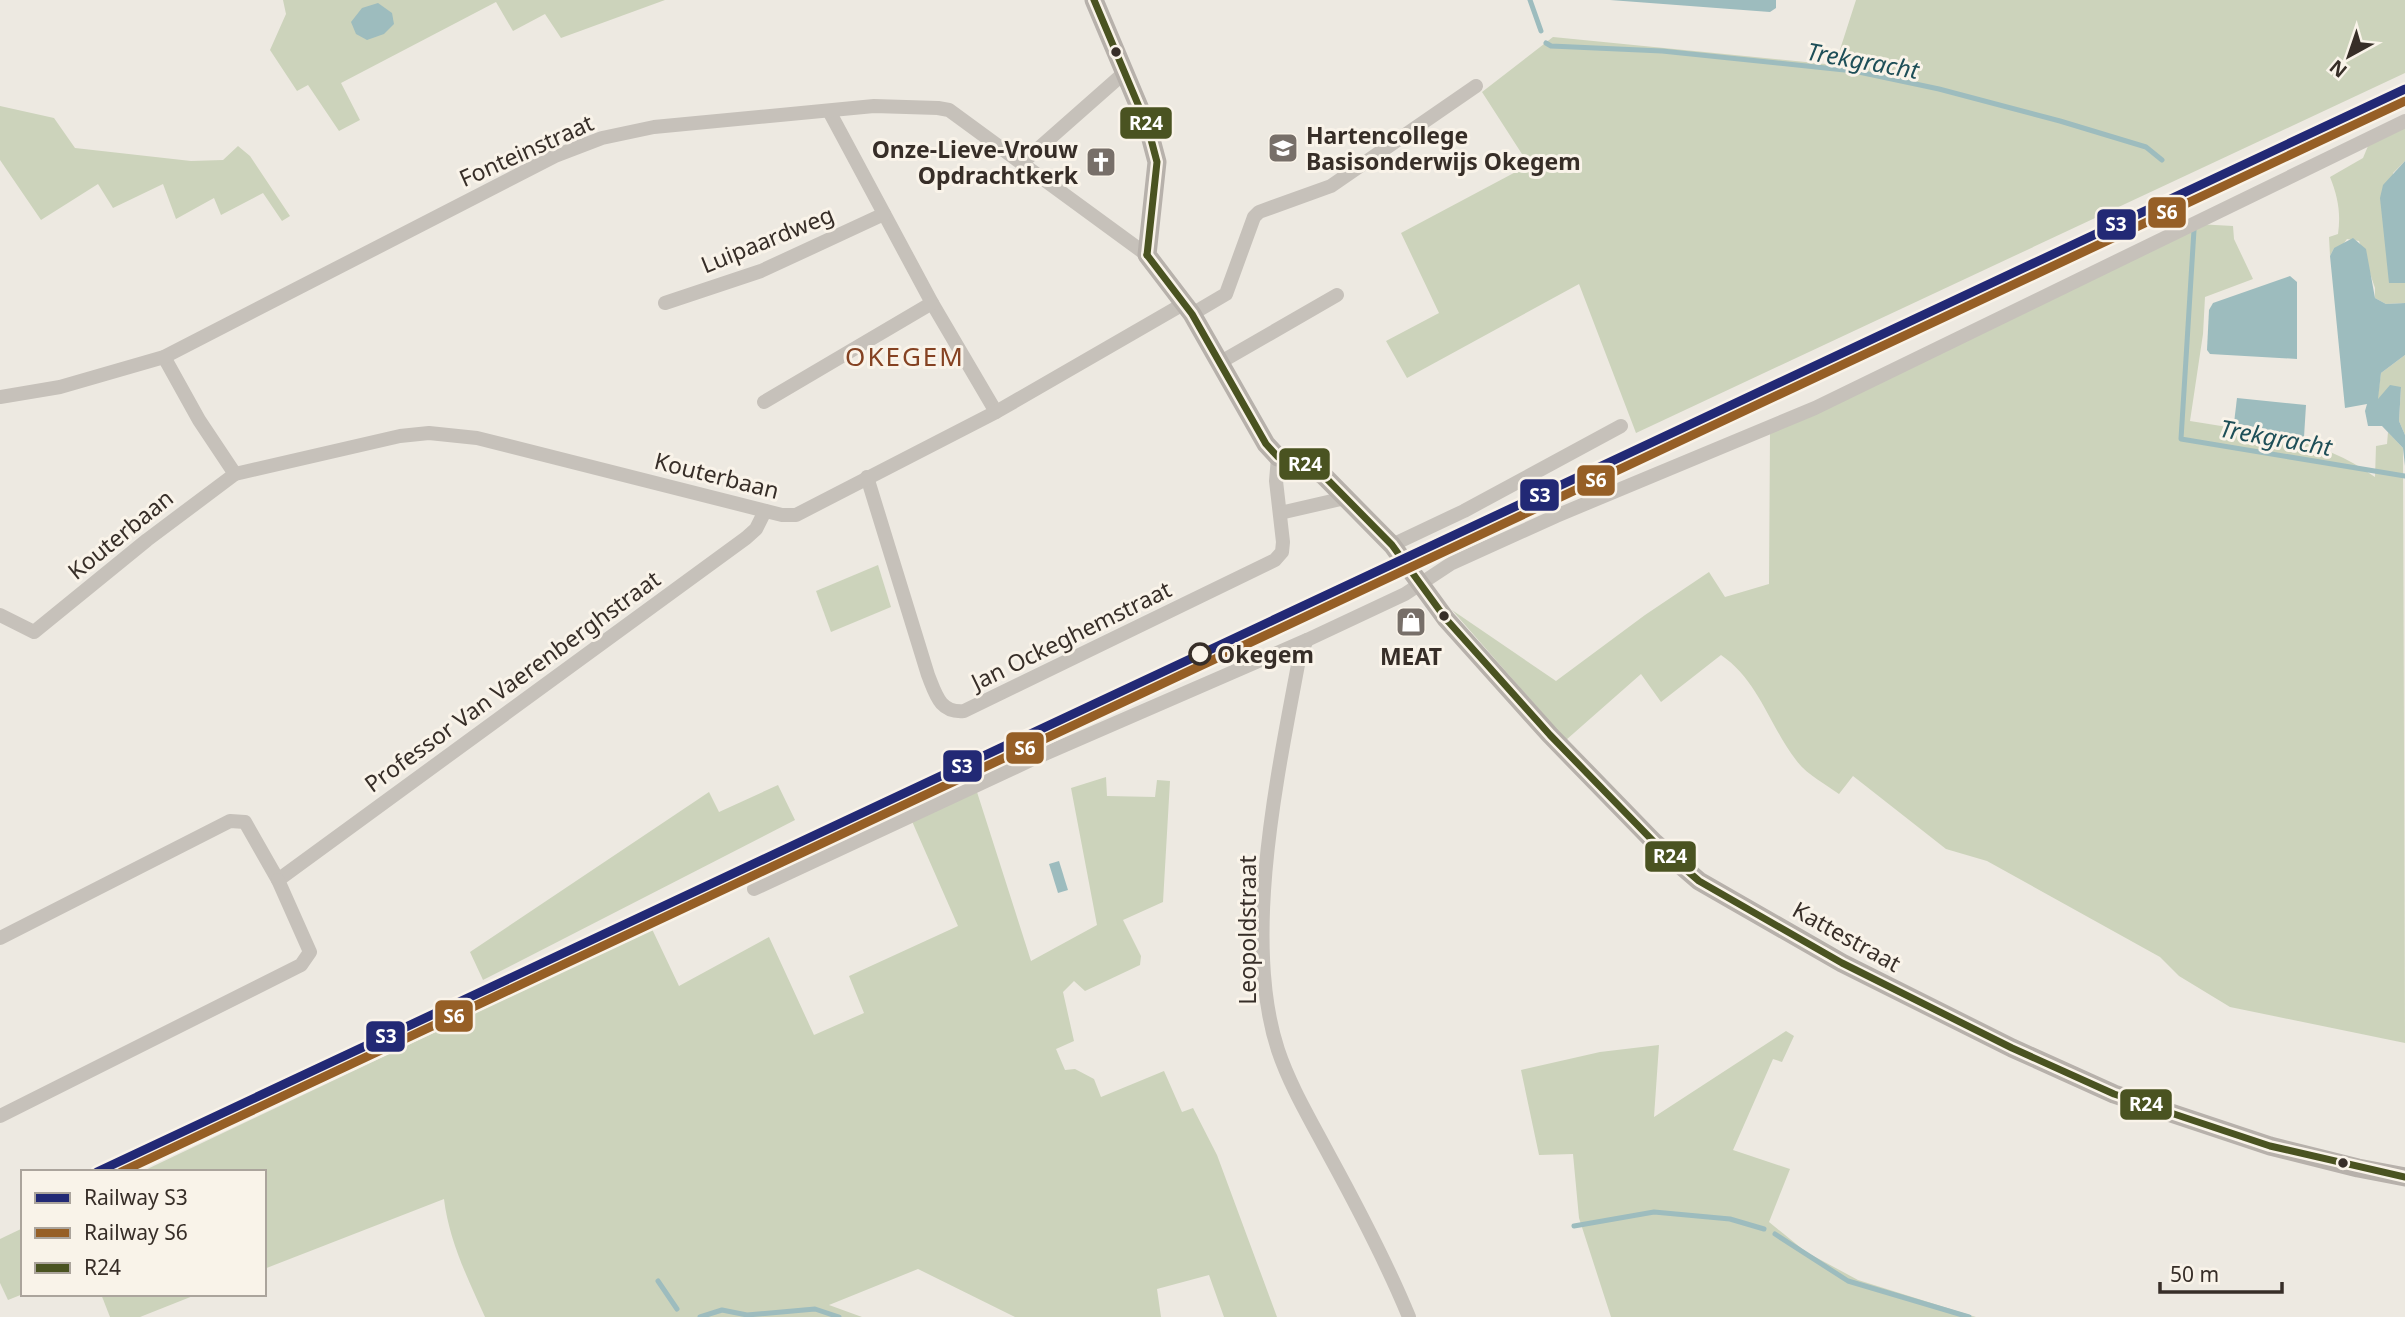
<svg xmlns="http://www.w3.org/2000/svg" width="2405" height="1317" font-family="'Noto Sans',sans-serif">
	<rect width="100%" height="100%" fill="#ede9e1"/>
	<g fill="#ccd3bb">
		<polygon points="283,0 665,0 561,38 545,14 513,31 496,2 341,83 360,120 339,131 308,85 297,91 270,50 286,14"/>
		<polygon points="1856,0 2405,0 2405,73 1636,433 1579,284 1407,378 1386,341 1439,313 1401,233 1529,165 1482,92 1553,37 1835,65"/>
		<polygon points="0,106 54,118 75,148 191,161 223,160 238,146 250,156 290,216 282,221 263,193 221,215 214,198 176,219 163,184 113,208 98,184 41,220 0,160"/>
		<path d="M2405 127V161L2393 173 2390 283H2405V303L2386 304 2375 298V288L2359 241 2347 239 2341 247 2334 248 2330 256 2329 237 2338 234C2341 213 2338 197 2330 177L2363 158 2368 146Z"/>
		<path d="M2197 224 2233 226 2234 239 2253 279 2205 297 2203 334 2190 421C2256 432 2320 437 2375 477L2376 446 2387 444 2388 432 2403 448 2405 1043 2230 1007 2179 976 2160 957 1987 861 1946 849 1853 776 1839 794C1825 784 1806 774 1796 760 1769 725 1759 681 1721 655L1661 702 1641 674 1566 740 1452 610 1556 681 1645 615 1709 572 1725 597 1769 584 1770 433Z"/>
		<polygon points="2405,355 2405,435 2399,421 2401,387 2377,401 2381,373"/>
		<polygon points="878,565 891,607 831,632 816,591"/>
		<path d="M1106 777 1107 796 1155 797 1157 780 1170 781 1163 902 1123 920 1141 956 1140 965 1085 991 1074 981 1063 992 1074 1041 1056 1049 1065 1070 1075 1069 1094 1079 1101 1097 1164 1071 1182 1112 1193 1108 1217 1155 1277 1317H1224L1209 1275 1157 1289 1161 1317H1015L918 1269 829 1305 862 1317H485C468 1279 449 1241 444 1199L264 1269V1172H141L652 929 679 986 769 937 814 1035 864 1013 849 976 958 926 911 819 977 792 1031 961 1097 925 1071 788Z"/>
		<polygon points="778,785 795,820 483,980 470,952 709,792 719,812"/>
		<polygon points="1786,1031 1794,1036 1782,1062 1773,1059 1733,1150 1790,1169 1769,1222 1806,1252 1858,1280 1976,1317 1611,1317 1579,1218 1573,1154 1539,1155 1521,1070 1600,1052 1659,1045 1654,1117"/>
		<polygon points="23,1228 23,1294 8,1300 0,1283 0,1239"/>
		<polygon points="101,1294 198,1294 140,1317 110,1317"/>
	</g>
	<g fill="#9dbcbe">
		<polygon points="1610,0 1776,0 1776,8 1770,12"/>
		<polygon points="378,3 392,13 394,24 384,34 367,40 356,34 351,22 362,8"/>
		<polygon points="2405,161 2405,283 2389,283 2380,198 2383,185"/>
		<polygon points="2353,238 2366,249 2375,298 2386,304 2405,303 2405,355 2381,373 2378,399 2390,385 2401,387 2399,421 2405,435 2405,466 2403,448 2382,426 2368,426 2365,411 2367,404 2345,408 2330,256 2334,248"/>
		<polygon points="2290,276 2297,282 2297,359 2210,354 2207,350 2209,310 2213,303"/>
		<polygon points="2237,398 2306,405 2304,437 2234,423"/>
		<polygon points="1059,861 1068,890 1058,893 1049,864"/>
	</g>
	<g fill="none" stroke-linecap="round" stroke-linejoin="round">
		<g stroke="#9dbcbe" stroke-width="5">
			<polyline points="1530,0 1541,31"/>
			<polyline points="1546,43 1551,46 1662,51 1854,71 1939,89 2060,121 2146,147 2162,160"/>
			<polyline points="2194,230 2181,439 2405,476"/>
			<polyline points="1574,1226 1654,1212 1730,1219 1764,1229"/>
			<polyline points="1775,1234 1848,1281 1969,1317"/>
			<polyline points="658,1281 677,1309"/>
			<polyline points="700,1317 722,1310 747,1315 815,1309 839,1317"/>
		</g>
		<g stroke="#c6c1ba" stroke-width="14">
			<polyline points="829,111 932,303 996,412"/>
			<polyline points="1022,163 1124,73"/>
			<polyline points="665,303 761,271 884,214"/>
			<polyline points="1192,314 1226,294 1254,217 1259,212 1331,186 1476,86"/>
			<polyline points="164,357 199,420 235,474"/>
			<polyline points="1219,363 1337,295"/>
			<polyline points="0,397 60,387 164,357 555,156 602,138 654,127 874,106 938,108 949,110 1147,255"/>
			<polyline points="764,402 932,303"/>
			<path d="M867 477 928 675C936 695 940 713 964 711L1275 560 1282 552 1283 542 1276 481 1278 457"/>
			<polyline points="1280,513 1345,498"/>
			<polyline points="1392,545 1464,511 1621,426"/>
			<polyline points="0,615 34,632 147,540 235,474 400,436 429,433 477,438 782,515 796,515 996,412 1185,303"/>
			<polyline points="754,889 1033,759 1307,640"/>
			<polyline points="0,938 230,821 245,822 278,880 746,538 756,529 765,511"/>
			<polyline points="0,1116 301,965 310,952 278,880"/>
			<path d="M1409 1317C1386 1261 1358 1208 1329 1155 1311 1121 1290 1086 1278 1050 1241 938 1279 768 1300 654L1307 640 1405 594 1452 563 1556 516 1815 408 2405 121"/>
		</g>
		<polyline stroke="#b7b1ab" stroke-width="19" points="1094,0 1148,128 1157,162 1147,255 1192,314 1266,444 1278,457 1309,465 1324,476 1392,545 1446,619 1550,735 1655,843 1699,881 1842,963 2012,1048 2114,1094 2270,1146 2358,1168 2405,1177"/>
		<g stroke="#f9f3e9" stroke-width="12">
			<g id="bus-1">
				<polyline points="1094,0 1148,128 1157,162 1147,255"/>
				<polyline points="1147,255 1192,314 1266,444 1278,457 1309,465 1324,476 1392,545 1446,619 1550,735 1655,843 1699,881 1842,963 2012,1048 2114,1094 2270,1146 2405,1177"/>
			</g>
		</g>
		<use href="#bus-1" stroke="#4a5321" stroke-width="7"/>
		<g stroke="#f9f3e9" stroke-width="14">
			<polyline id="rail-1" points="97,1172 2405,89"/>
		</g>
		<g stroke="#f9f3e9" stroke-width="14">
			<polyline id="rail-2" points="121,1172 2405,101"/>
		</g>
		<use href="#rail-1" stroke="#222975" stroke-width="9"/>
		<use href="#rail-2" stroke="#965f26" stroke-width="9"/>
	</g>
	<defs>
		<g id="school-square" transform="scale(1.575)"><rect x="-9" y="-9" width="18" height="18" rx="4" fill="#776f69" stroke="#f9f3e9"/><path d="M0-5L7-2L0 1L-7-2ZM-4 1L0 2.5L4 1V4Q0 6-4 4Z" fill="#fff"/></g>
		<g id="church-square" transform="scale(1.575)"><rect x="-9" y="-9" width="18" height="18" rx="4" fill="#776f69" stroke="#f9f3e9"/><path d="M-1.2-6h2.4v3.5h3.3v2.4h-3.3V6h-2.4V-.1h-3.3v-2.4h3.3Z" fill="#fff"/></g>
		<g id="shop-square" transform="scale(1.575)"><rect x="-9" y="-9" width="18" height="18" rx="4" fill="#776f69" stroke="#f9f3e9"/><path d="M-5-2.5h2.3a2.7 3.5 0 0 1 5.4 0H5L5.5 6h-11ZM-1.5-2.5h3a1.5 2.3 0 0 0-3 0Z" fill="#fff"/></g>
	</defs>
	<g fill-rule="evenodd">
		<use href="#school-square" x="1283" y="148"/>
		<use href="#church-square" x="1101" y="162"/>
		<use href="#shop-square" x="1411" y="622"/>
	</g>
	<g fill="#372e28" stroke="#f9f3e9" stroke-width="2.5">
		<circle cx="1116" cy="52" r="6"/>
		<circle cx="1444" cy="616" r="6"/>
		<circle cx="2343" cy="1163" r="6"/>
	</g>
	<circle fill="#f9f3e9" stroke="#372e28" stroke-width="3.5" cx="1200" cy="654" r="10"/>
	<g text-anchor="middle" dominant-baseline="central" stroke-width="6" stroke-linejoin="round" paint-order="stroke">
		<g font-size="23" font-weight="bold" fill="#372e28" stroke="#f9f3e9" text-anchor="start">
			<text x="1306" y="135">Hartencollege<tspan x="1306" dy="26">Basisonderwijs Okegem</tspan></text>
			<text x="1078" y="149" text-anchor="end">Onze-Lieve-Vrouw<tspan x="1078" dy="26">Opdrachtkerk</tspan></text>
			<text x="1411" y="656" text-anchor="middle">MEAT</text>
		</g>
		<g font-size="23" fill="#372e28" stroke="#f9f3e9">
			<text transform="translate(526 150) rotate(-24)">Fonteinstraat</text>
			<text transform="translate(767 239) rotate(-22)">Luipaardweg</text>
			<text transform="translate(717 475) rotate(14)">Kouterbaan</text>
			<text transform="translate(120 534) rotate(-39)">Kouterbaan</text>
			<text transform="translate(1071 635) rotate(-26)">Jan Ockeghemstraat</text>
			<text transform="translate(512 681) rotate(-36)">Professor Van Vaerenberghstraat</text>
			<text transform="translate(1247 930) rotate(-90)">Leopoldstraat</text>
			<text transform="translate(1847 936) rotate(29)">Kattestraat</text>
		</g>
		<g font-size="23" font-weight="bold" fill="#372e28" stroke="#f9f3e9" text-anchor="start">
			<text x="1217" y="654">Okegem</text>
		</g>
		<g font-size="24" font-style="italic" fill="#1e4f58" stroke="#f9f3e9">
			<text transform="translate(1863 60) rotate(10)">Trekgracht</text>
			<text transform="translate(2276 437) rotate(10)">Trekgracht</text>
		</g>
		<g font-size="26" letter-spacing="2" fill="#854222" stroke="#f9f3e9">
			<text x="905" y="356">OKEGEM</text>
		</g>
	</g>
	<g stroke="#f9f3e9" stroke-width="2.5">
		<rect x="1119" y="106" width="54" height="34" rx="7" fill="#4a5321"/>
		<rect x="2147" y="196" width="40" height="33" rx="7" fill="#965f26"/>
		<rect x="2096" y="208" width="41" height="33" rx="7" fill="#222975"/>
		<rect x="1278" y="447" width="53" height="34" rx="7" fill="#4a5321"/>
		<rect x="1576" y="464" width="40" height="33" rx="7" fill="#965f26"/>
		<rect x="1519" y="478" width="41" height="34" rx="7" fill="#222975"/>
		<rect x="1005" y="731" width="40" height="34" rx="7" fill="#965f26"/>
		<rect x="942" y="749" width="41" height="34" rx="7" fill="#222975"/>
		<rect x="1644" y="840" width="53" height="33" rx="7" fill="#4a5321"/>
		<rect x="434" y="999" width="40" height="34" rx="7" fill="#965f26"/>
		<rect x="365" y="1020" width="41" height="33" rx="7" fill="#222975"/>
		<rect x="2119" y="1088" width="54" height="33" rx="7" fill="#4a5321"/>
	</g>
	<g font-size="19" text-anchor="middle" font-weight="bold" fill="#fff">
		<text x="1146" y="130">R24</text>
		<text x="2167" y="219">S6</text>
		<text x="2116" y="231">S3</text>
		<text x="1305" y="471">R24</text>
		<text x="1596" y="487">S6</text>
		<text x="1540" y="502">S3</text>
		<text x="1025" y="755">S6</text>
		<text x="962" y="773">S3</text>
		<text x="1670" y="863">R24</text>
		<text x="454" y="1023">S6</text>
		<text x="386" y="1043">S3</text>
		<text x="2146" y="1111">R24</text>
	</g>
	<rect x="21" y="1170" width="245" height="126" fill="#f9f3e9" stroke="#aba49c" stroke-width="2"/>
	<rect x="35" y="1193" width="35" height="10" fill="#222975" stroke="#aba49c" stroke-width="2"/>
	<text x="84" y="1205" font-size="21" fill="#372e28">Railway S3</text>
	<rect x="35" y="1228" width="35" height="10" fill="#965f26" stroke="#aba49c" stroke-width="2"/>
	<text x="84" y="1240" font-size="21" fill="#372e28">Railway S6</text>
	<rect x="35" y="1263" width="35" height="10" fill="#4a5321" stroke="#aba49c" stroke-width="2"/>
	<text x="84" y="1275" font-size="21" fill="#372e28">R24</text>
	<g transform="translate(2349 56) rotate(220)" stroke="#f9f3e9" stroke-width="5" paint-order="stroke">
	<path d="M0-5L12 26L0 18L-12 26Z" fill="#372e28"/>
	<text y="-10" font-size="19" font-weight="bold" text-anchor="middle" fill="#372e28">N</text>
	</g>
	<path d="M2160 1282v10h122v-10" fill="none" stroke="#372e28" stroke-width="3.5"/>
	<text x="2170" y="1282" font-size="21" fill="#372e28" stroke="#f9f3e9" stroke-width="5" paint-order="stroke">50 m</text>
</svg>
